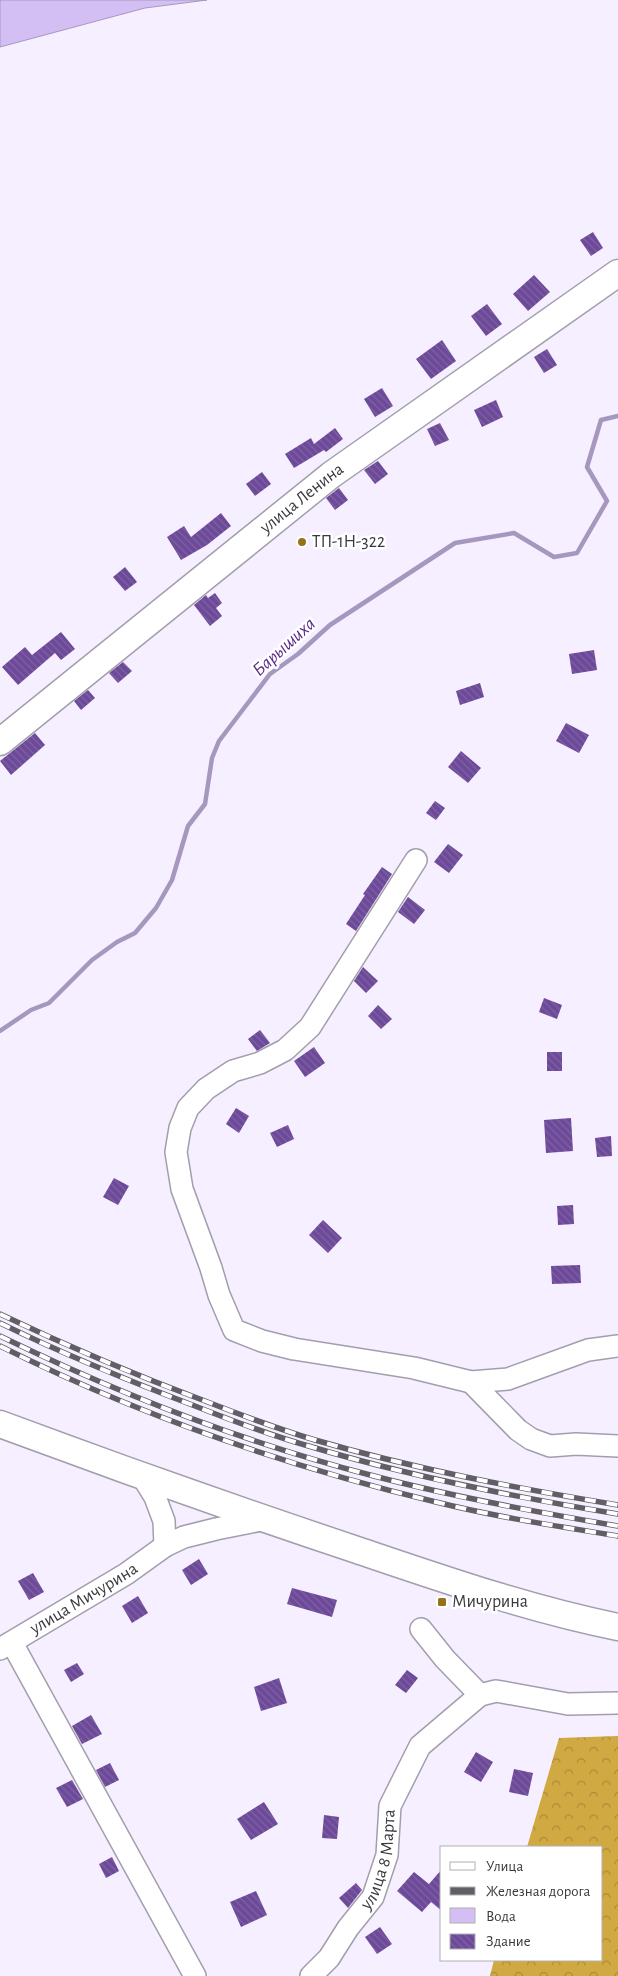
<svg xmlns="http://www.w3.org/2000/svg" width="618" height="1976" font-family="'Alegreya Sans',sans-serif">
	<defs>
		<pattern id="forest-crowns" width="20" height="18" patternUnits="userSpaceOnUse" patternTransform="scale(1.25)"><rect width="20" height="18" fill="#d1a942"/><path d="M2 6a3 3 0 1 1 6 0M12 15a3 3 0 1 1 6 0" fill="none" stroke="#ab8b39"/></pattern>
		<pattern id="building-back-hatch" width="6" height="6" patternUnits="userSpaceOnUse" patternTransform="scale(1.25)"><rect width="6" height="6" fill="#6d4999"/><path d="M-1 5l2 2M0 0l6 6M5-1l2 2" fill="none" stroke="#7e62a2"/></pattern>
	</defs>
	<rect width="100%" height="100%" fill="#f5efff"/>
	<polygon fill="url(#forest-crowns)" points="618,1736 618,1976 490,1976 494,1960 602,1960 602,1847 527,1847 559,1738"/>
	<polygon fill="#d4bff5" stroke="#a697be" points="0,0 207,0 145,8 0,47"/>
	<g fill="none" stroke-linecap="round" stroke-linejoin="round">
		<polyline stroke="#a697be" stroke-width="4.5" points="0,1031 31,1010 49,1003 92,960 117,942 135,933 156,908 172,880 188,826 205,804 212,758 219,741 270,674 298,654 330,625 455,543 514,533 554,557 577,553 607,501 587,467 601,420 618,416"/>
	</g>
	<g fill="url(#building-back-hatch)">
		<polygon points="593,232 603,248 591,256 580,240"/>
		<polygon points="534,275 550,292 528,311 513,294"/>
		<polygon points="487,304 502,324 486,336 471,316"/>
		<polygon points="442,340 456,361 431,379 416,359"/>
		<polygon points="547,349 557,365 544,373 534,357"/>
		<polygon points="382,388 393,406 375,417 364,399"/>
		<polygon points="496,400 503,417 482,427 474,410"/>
		<polygon points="440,423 449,440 435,446 427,429"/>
		<polygon points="335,428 343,439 326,452 324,450 294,468 285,454 311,438 314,444"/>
		<polygon points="378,461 388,474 375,484 364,470"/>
		<polygon points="262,472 271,484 255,496 246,484"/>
		<polygon points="339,488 348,500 335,510 326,498"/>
		<polygon points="221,513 231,526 207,545 181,560 167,537 184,526 191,537"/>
		<polygon points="125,567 137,582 125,591 113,577"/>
		<polygon points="215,593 222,603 216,608 222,616 210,626 194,605 206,595 208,598"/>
		<polygon points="61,632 75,649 61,660 55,653 18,685 2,667 25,647 32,655"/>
		<polygon points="594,650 597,670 572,674 569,654"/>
		<polygon points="123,662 132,671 118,683 109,673"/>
		<polygon points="480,683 484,697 460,705 456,691"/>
		<polygon points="88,690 95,698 81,710 74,701"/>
		<polygon points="566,723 589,735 579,753 556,741"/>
		<polygon points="35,733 45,745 11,775 0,761"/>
		<polygon points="461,751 481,768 468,783 448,767"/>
		<polygon points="435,801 445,808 436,820 426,813"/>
		<polygon points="448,844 463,855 449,873 434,862"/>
		<polygon points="382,867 392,874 356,931 346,924 365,895 363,894"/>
		<polygon points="408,897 425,910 414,924 398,912"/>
		<polygon points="363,967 378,981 366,993 354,981"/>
		<polygon points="544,998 562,1005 557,1019 539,1012"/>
		<polygon points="378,1005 392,1019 381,1029 368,1016"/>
		<polygon points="260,1030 270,1043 257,1051 248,1039"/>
		<polygon points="314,1047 325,1063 305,1077 294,1061"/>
		<rect x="547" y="1052" width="15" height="19"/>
		<polygon points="236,1108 249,1116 239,1133 226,1124"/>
		<polygon points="571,1118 573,1151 546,1153 544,1120"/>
		<polygon points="288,1125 294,1139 277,1147 270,1133"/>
		<polygon points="611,1136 612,1156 597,1157 595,1138"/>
		<polygon points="114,1178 129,1186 118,1205 103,1197"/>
		<polygon points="573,1205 574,1224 558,1225 557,1206"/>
		<polygon points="323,1220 342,1238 328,1253 309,1235"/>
		<polygon points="580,1265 581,1283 552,1284 551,1266"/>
		<polygon points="199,1559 208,1574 191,1585 182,1570"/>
		<polygon points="33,1573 44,1592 29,1600 18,1581"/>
		<polygon points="292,1588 337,1600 332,1617 287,1604"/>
		<polygon points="138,1596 148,1613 132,1623 122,1606"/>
		<polygon points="77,1663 84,1674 71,1682 64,1670"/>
		<polygon points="407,1670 418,1678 406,1693 395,1685"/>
		<polygon points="279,1678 287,1703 261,1711 254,1687"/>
		<polygon points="91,1715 102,1734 82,1744 72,1726"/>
		<polygon points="476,1752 493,1762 481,1782 464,1772"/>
		<polygon points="110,1763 119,1780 105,1787 96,1770"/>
		<polygon points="514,1769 533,1773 528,1796 509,1792"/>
		<polygon points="72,1780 83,1799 67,1807 56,1788"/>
		<polygon points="264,1802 278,1824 251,1840 237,1819"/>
		<polygon points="324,1815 339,1817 337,1839 322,1838"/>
		<polygon points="112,1857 119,1871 106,1878 99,1864"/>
		<polygon points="442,1869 442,1911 431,1902 422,1912 397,1891 414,1872 429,1884"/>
		<polygon points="356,1883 362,1890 348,1908 339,1898"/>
		<polygon points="256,1891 267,1915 241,1927 230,1902"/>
		<polygon points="380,1927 392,1944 377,1954 365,1937"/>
	</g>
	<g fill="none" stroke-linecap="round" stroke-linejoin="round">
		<g stroke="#a39eac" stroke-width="24">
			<g id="minor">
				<polyline points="416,860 310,1027 285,1050 260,1063 233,1071 206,1089 188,1108 180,1128 176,1152 182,1189 211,1268 219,1295 234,1330 262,1341 294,1349 414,1368 471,1382 508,1379 588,1350 618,1346"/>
				<polyline points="471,1382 518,1430 531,1439 550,1446 576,1444 618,1446"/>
				<polyline points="142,1476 155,1497 164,1521 165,1546"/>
				<polyline points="12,1643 195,1976"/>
				<path id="s1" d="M0 1649 126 1574 165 1546 184 1537 216 1529 266 1519"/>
				<polyline points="480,1695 496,1691 568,1704 618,1703"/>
				<path id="s2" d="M311 1976 329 1958 348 1928 373 1897 387 1855 390 1806 420 1746 480 1695 445 1659 421 1629"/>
			</g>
		</g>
		<g stroke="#a39eac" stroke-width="29">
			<g id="major">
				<path id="s3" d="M0 742 331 475 618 273"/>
				<path d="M0 1424C118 1468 237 1510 357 1550 443 1579 529 1609 618 1627"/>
			</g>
		</g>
		<use href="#minor" stroke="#fff" stroke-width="21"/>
		<use href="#major" stroke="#fff" stroke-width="26"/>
		<g stroke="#615e66" stroke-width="5.5">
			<g id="rail">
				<path d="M0 1314C67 1346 135 1375 205 1401 241 1415 278 1429 315 1440 415 1469 516 1488 618 1505"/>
				<path d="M0 1323C63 1354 129 1381 195 1406 233 1421 272 1436 312 1447 412 1477 515 1497 618 1514"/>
				<path d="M0 1336C119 1394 245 1443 374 1476 454 1497 536 1512 618 1526"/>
				<path d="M0 1346C138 1415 286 1466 436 1502 496 1517 557 1526 618 1536"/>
			</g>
		</g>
		<use href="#rail" stroke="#fff" stroke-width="4" stroke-dasharray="11" stroke-linecap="butt"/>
	</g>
	<g fill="#92731a" stroke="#fff" stroke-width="2">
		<circle cx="302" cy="542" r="5"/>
		<rect x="437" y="1597" width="10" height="10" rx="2.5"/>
	</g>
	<g text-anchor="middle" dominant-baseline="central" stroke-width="5" stroke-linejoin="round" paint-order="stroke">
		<g font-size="18" fill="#3b393f" stroke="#fff">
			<text stroke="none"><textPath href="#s3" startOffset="388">улица Ленина</textPath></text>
			<text stroke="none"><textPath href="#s1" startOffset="98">улица Мичурина</textPath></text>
			<text stroke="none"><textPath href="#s2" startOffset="139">улица 8 Марта</textPath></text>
		</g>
		<g font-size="18" fill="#3b393f" stroke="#fff" text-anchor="start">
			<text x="312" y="542">ТП-1Н-322</text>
			<text x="452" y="1602">Мичурина</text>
		</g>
		<g font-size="19" font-style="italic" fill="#5b298d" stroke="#fff">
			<text transform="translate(284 647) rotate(-42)">Барышиха</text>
		</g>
	</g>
	<rect x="440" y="1846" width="162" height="115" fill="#ffffff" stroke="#b1b0b2"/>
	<rect x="450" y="1862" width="25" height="8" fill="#ffffff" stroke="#b1b0b2"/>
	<text x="486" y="1871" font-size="15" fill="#3b393f">Улица</text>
	<rect x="450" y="1887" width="25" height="8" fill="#615e66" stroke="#b1b0b2"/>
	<text x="486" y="1896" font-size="15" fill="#3b393f">Железная дорога</text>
	<rect x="450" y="1908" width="25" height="15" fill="#d4bff5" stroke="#b1b0b2"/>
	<text x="486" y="1921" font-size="15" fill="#3b393f">Вода</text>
	<rect x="450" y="1934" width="25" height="15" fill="url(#building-back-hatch)" stroke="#b1b0b2"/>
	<text x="486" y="1946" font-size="15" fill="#3b393f">Здание</text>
</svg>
